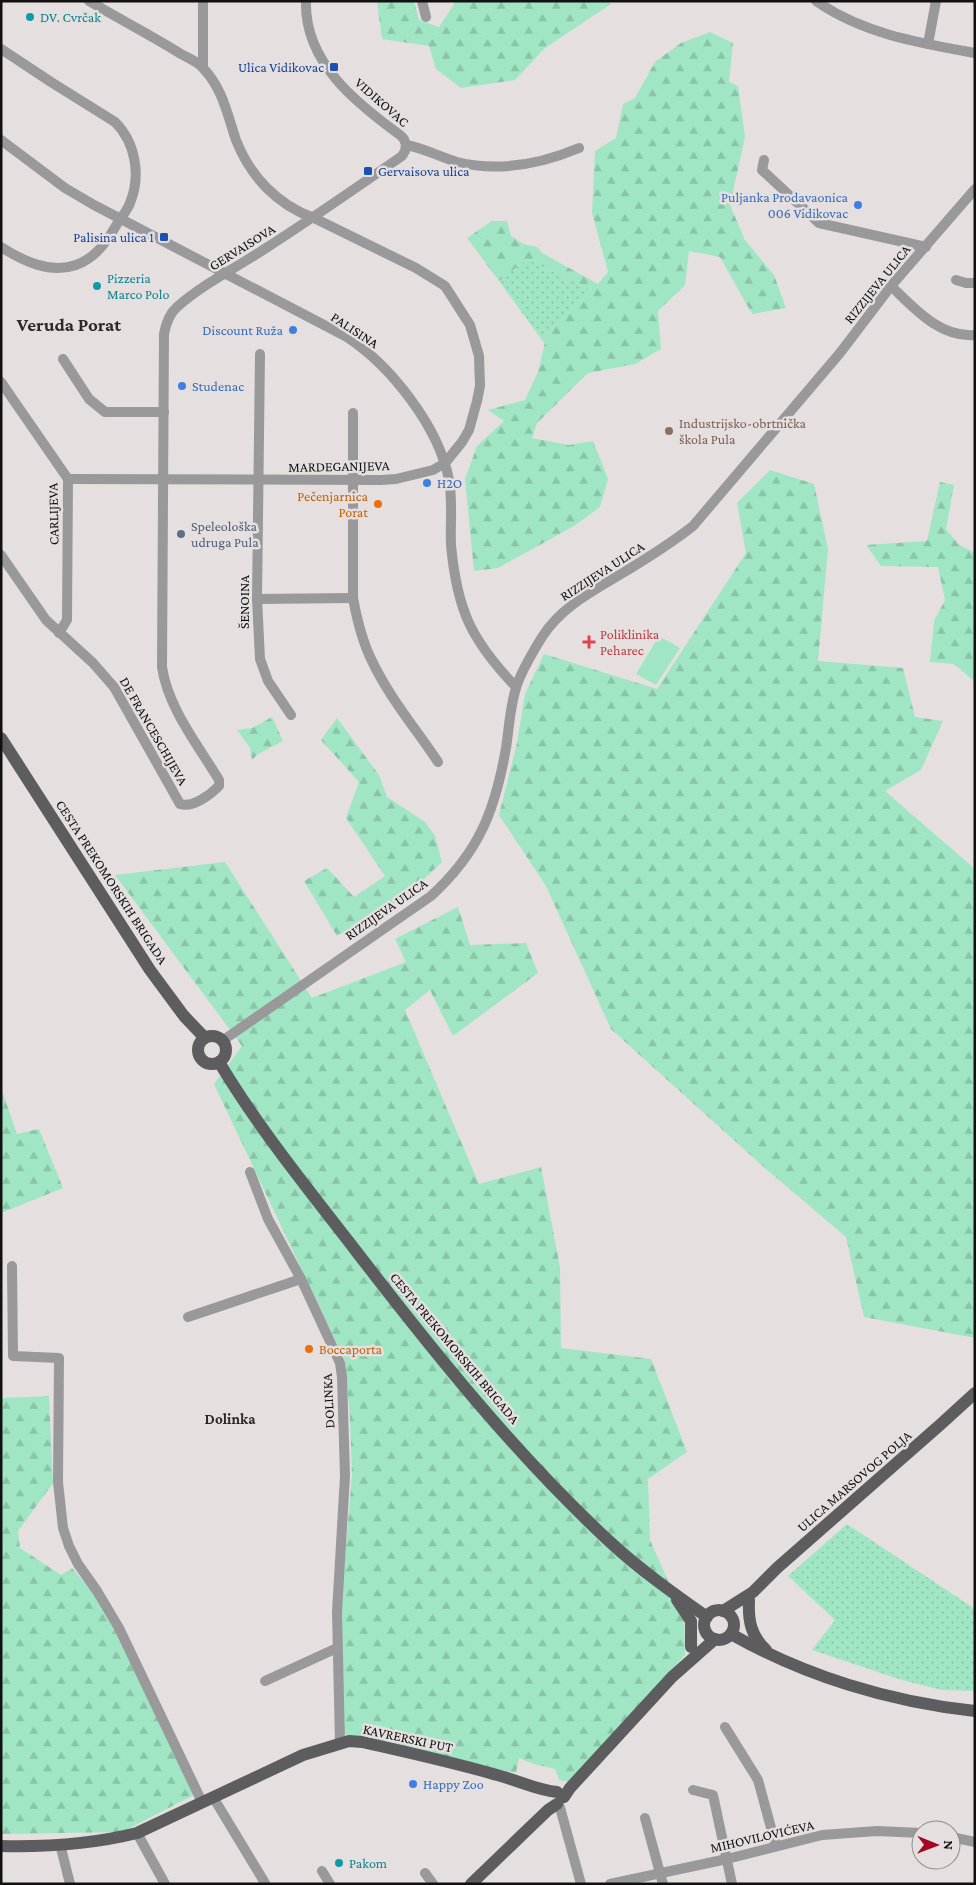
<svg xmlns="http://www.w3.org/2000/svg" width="976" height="1885" font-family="'Crimson Pro',serif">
	<defs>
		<pattern id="grass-dots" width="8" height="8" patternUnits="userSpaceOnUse" patternTransform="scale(1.25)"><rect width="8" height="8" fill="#a0e6c4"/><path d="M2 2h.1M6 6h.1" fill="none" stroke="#89c4a7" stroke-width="1.8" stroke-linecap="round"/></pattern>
		<pattern id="forest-firs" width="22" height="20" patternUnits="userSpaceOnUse" patternTransform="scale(1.25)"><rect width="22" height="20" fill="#a0e6c4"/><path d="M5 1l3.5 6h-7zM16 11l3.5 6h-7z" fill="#89c4a7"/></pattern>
	</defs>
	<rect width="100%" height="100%" fill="#e5e0df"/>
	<g fill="url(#grass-dots)">
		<polygon points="527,259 592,290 547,334 545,344 499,281"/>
		<polygon points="847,1524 975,1609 975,1691 942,1690 902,1680 812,1650 835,1620 788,1576"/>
	</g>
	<g fill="url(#forest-firs)">
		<polygon points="377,1 414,1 419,20 439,27 456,1 605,1 611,4 545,48 515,80 461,88 436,69 429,46 382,39"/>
		<polygon points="710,32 733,43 729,82 738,86 745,137 730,205 745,240 774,275 786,308 752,314 720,257 689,251 685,285 658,311 661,349 635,364 588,373 537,423 532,438 569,445 593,441 608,479 600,507 574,526 498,568 474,571 465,479 477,446 504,421 488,410 525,400 538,372 547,334 592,290 527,259 499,281 467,238 492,221 507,221 511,236 523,244 537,247 542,253 598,284 608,272 592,213 595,151 616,138 623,104 635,98 655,62 681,43"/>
		<polygon points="770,470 814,484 828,549 818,661 903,668 915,717 943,721 921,770 885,791 975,869 975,1338 864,1317 846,1237 766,1169 611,1029 546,886 499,815 517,743 525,694 544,654 657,689 746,553 737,503"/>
		<polygon points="940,482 954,485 946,529 958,544 975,553 975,682 954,664 930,662 934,621 945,600 938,567 881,566 866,545 927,541"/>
		<polygon points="272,717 283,741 258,754 252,760 250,748 237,730 252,728"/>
		<polygon points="337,718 379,775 387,797 425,822 435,836 442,862 405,897 337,936 304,881 327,868 354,897 385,876 346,818 359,782 321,740"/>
		<polygon points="225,862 312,998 406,962 395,939 458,907 470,945 526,943 538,973 453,1036 430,990 405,1010 479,1184 541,1167 560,1267 561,1348 651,1359 687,1452 648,1479 650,1540 684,1617 685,1655 635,1711 569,1782 559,1780 555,1769 534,1764 519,1758 516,1773 343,1734 341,1604 352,1475 350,1419 345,1361 214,1084 242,1046 115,875"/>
		<polygon points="1,1088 17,1134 39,1129 63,1188 1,1213"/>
		<polygon points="49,1396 53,1483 18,1531 20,1548 61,1575 72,1568 101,1602 194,1795 122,1832 1,1834 1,1398"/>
	</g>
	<polygon fill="#a0e6c4" points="659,636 680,648 656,685 636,674"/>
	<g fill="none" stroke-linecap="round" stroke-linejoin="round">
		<g stroke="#99989a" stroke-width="10">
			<path d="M306 1C304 62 356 103 400 135L404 139 406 145"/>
			<polyline points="422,1 426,17"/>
			<path d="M816 1C863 34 920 43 975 53"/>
			<polyline points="928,44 936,1"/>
			<path d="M1 49 51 82 115 122C136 143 141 176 130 203 128 209 124 214 120 219 109 238 98 257 76 265 50 274 23 261 1 247"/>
			<polyline points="203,67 203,1"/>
			<path d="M1 140 65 188 94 205 347 337C391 366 439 427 449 480 453 501 450 524 451 545 457 610 471 640 516 687"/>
			<path d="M406 145C424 148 440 157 457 162 498 172 541 164 579 148"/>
			<polyline points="764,160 762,170 819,223 926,247"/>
			<polyline points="956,280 966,283 975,283"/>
			<path d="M891 286C914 308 940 338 975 335"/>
			<polyline points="260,354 257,599 260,659 268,681 291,715"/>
			<polyline points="63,359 89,399 105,412 164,412"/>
			<polyline points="1,382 68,479 67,620 59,633"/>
			<path d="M353 413V598C357 620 362 641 372 661 389 697 416 729 438 762"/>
			<path d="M68 479 381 480 396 479 433 470 445 463 462 442 469 430 477 401 480 386 479 356 470 325 445 286 416 268 314 218C277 205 250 176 236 140 227 114 223 89 203 68 198 62 188 58 181 54 151 35 119 19 89 1"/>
			<path d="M1 555 46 620 93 663 114 687 180 804C193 808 210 795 219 786V780C198 745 168 708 162 667L164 334C166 323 169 314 177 307 203 284 234 269 263 250 310 220 356 188 402 156L405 151 406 145"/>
			<polyline points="257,599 353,598"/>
			<path d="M222 1041 431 896C479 852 495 811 506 748 509 728 510 707 516 688 520 674 534 650 542 637 560 608 592 591 621 574 646 559 670 544 693 526L840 353 891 286 975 189"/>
			<polyline points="250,1172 268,1219 301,1279 340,1363 342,1377 345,1476 337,1612 340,1743"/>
			<polyline points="12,1266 13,1356 59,1358 58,1482 63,1528 69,1546 78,1564 97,1591 119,1628 202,1802"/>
			<polyline points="188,1317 301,1279"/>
			<polyline points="265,1681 337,1648"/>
			<polyline points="725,1727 758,1780 776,1846"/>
			<polyline points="693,1790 713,1795 732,1884"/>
			<polyline points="213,1797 265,1883"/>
			<polyline points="559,1804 581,1884"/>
			<polyline points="645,1818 663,1884"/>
			<polyline points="137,1833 165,1884"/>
			<polyline points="951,1837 975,1842"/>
			<polyline points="60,1844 70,1884"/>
			<polyline points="322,1871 330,1884"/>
			<polyline points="425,1873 433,1884"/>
			<polyline points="610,1884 727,1859 822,1835 877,1831 921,1833"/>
		</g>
		<g stroke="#5d5d60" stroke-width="12">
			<polyline points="1,738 150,970 184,1016 205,1038"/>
			<circle cx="212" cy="1050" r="14"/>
			<path d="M219 1062C259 1129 309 1190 356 1251 433 1351 516 1455 609 1541 639 1569 673 1593 707 1617"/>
			<polyline points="677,1600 691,1621 691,1647"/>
			<path d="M749 1600C748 1621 751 1636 766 1650"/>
			<circle cx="719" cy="1625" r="15"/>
			<polyline points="723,1611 753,1592 777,1568 941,1424 975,1393"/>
			<path d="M731 1634C805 1676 890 1702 975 1711"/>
			<polyline points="564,1797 570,1788 672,1677 715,1639"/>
			<path d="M1 1846C46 1847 93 1844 137 1833L303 1755 349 1741 362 1742C407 1752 452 1762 497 1775 517 1780 536 1790 557 1792"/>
			<polyline points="471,1884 548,1810 557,1804"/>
		</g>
	</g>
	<g fill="#0f9aa8" stroke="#e5e0df" stroke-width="2">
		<circle cx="30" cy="17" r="5"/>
		<circle cx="97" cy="286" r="5"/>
		<circle cx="339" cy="1863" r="5"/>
	</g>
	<g fill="#1a4fb4" stroke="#e5e0df" stroke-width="2">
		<rect x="329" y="62" width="10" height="10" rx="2.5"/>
		<rect x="363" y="166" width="10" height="10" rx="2.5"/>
		<rect x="159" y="232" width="10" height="10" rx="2.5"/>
	</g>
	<g fill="#3f7fe0" stroke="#e5e0df" stroke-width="2">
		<circle cx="858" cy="205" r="5"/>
		<circle cx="293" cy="330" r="5"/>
		<circle cx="182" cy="386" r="5"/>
		<circle cx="427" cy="483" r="5"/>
		<circle cx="413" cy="1784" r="5"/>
	</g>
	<circle fill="#8d6e63" stroke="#e5e0df" stroke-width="2" cx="669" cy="431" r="5"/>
	<g fill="#e8710a" stroke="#e5e0df" stroke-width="2">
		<circle cx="378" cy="504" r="5"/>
		<circle cx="309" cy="1349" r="5"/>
	</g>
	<circle fill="#5c6f8a" stroke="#e5e0df" stroke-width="2" cx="181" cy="534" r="5"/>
	<path fill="#e0444e" stroke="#e5e0df" stroke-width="2" d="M586.5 634.5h5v5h5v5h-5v5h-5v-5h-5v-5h5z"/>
	<g text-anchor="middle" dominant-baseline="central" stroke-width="5" stroke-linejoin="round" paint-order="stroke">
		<g font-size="14" fill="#0d838f" stroke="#e5e0df" text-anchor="start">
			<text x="40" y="17">DV. Cvrčak</text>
			<text x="107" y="278">Pizzeria<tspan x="107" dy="16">Marco Polo</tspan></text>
			<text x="349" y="1863">Pakom</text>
		</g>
		<g font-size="14" fill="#164399" stroke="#e5e0df" text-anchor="end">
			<text x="324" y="67">Ulica Vidikovac</text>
			<text x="378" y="171" text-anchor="start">Gervaisova ulica</text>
			<text x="154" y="237">Palisina ulica 1</text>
		</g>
		<g font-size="14" fill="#121010" stroke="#e5e0df">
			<text transform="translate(382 102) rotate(41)">VIDIKOVAC</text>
			<text transform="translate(242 247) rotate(-32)">GERVAISOVA</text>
			<text transform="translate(877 284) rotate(-51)">RIZZIJEVA ULICA</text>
			<text transform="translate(355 330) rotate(33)">PALISINA</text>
			<text transform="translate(339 466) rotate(-1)">MARDEGANIJEVA</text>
			<text transform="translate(53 514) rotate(-91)">CARLIJEVA</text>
			<text transform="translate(602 571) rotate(-33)">RIZZIJEVA ULICA</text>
			<text transform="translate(244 602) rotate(-90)">ŠENOINA</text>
			<text transform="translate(154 731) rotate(60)">DE FRANCESCHIJEVA</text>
			<text transform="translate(112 882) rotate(57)">CESTA PREKOMORSKIH BRIGADA</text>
			<text transform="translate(386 909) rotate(-35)">RIZZIJEVA ULICA</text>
			<text transform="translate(455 1348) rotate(50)">CESTA PREKOMORSKIH BRIGADA</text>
			<text transform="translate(328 1401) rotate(-93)">DOLINKA</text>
			<text transform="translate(854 1481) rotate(-41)">ULICA MARSOVOG POLJA</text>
			<text transform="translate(408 1738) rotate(12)">KAVRERSKI PUT</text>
			<text transform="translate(762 1836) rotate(-13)">MIHOVILOVIĆEVA</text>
		</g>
		<g font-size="14" fill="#366cbe" stroke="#e5e0df" text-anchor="start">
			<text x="848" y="197" text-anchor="end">Puljanka Prodavaonica<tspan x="848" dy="16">006 Vidikovac</tspan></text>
			<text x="283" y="330" text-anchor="end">Discount Ruža</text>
			<text x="192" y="386">Studenac</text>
			<text x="437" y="483">H2O</text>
			<text x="423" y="1784">Happy Zoo</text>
		</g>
		<g font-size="14" fill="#785e54" stroke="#e5e0df" text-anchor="start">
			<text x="679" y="423">Industrijsko-obrtnička<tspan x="679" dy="16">škola Pula</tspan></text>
		</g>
		<g font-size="14" fill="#c56008" stroke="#e5e0df" text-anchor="end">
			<text x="368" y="496">Pečenjarnica<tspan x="368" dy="16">Porat</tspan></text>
			<text x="319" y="1349" text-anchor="start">Boccaporta</text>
		</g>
		<g font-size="14" fill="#4e5e75" stroke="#e5e0df" text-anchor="start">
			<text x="191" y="526">Speleološka<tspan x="191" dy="16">udruga Pula</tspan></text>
		</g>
		<g font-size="14" fill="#be3a42" stroke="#e5e0df" text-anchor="start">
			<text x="600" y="634">Poliklinika<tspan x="600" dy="16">Peharec</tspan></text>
		</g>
		<g font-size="15" font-weight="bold" fill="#2c2927" stroke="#e5e0df">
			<text x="230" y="1419">Dolinka</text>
		</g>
		<g font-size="19" font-weight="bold" fill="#2c2927" stroke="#e5e0df">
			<text x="69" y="324">Veruda Porat</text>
		</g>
	</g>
	<rect width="976" height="1885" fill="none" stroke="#121010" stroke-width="5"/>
	<g transform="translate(936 1845) rotate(91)"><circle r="24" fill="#e5e0df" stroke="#918d8c"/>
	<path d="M0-4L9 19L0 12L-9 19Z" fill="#a30723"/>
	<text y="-8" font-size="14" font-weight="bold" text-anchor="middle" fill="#121010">N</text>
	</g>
</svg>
